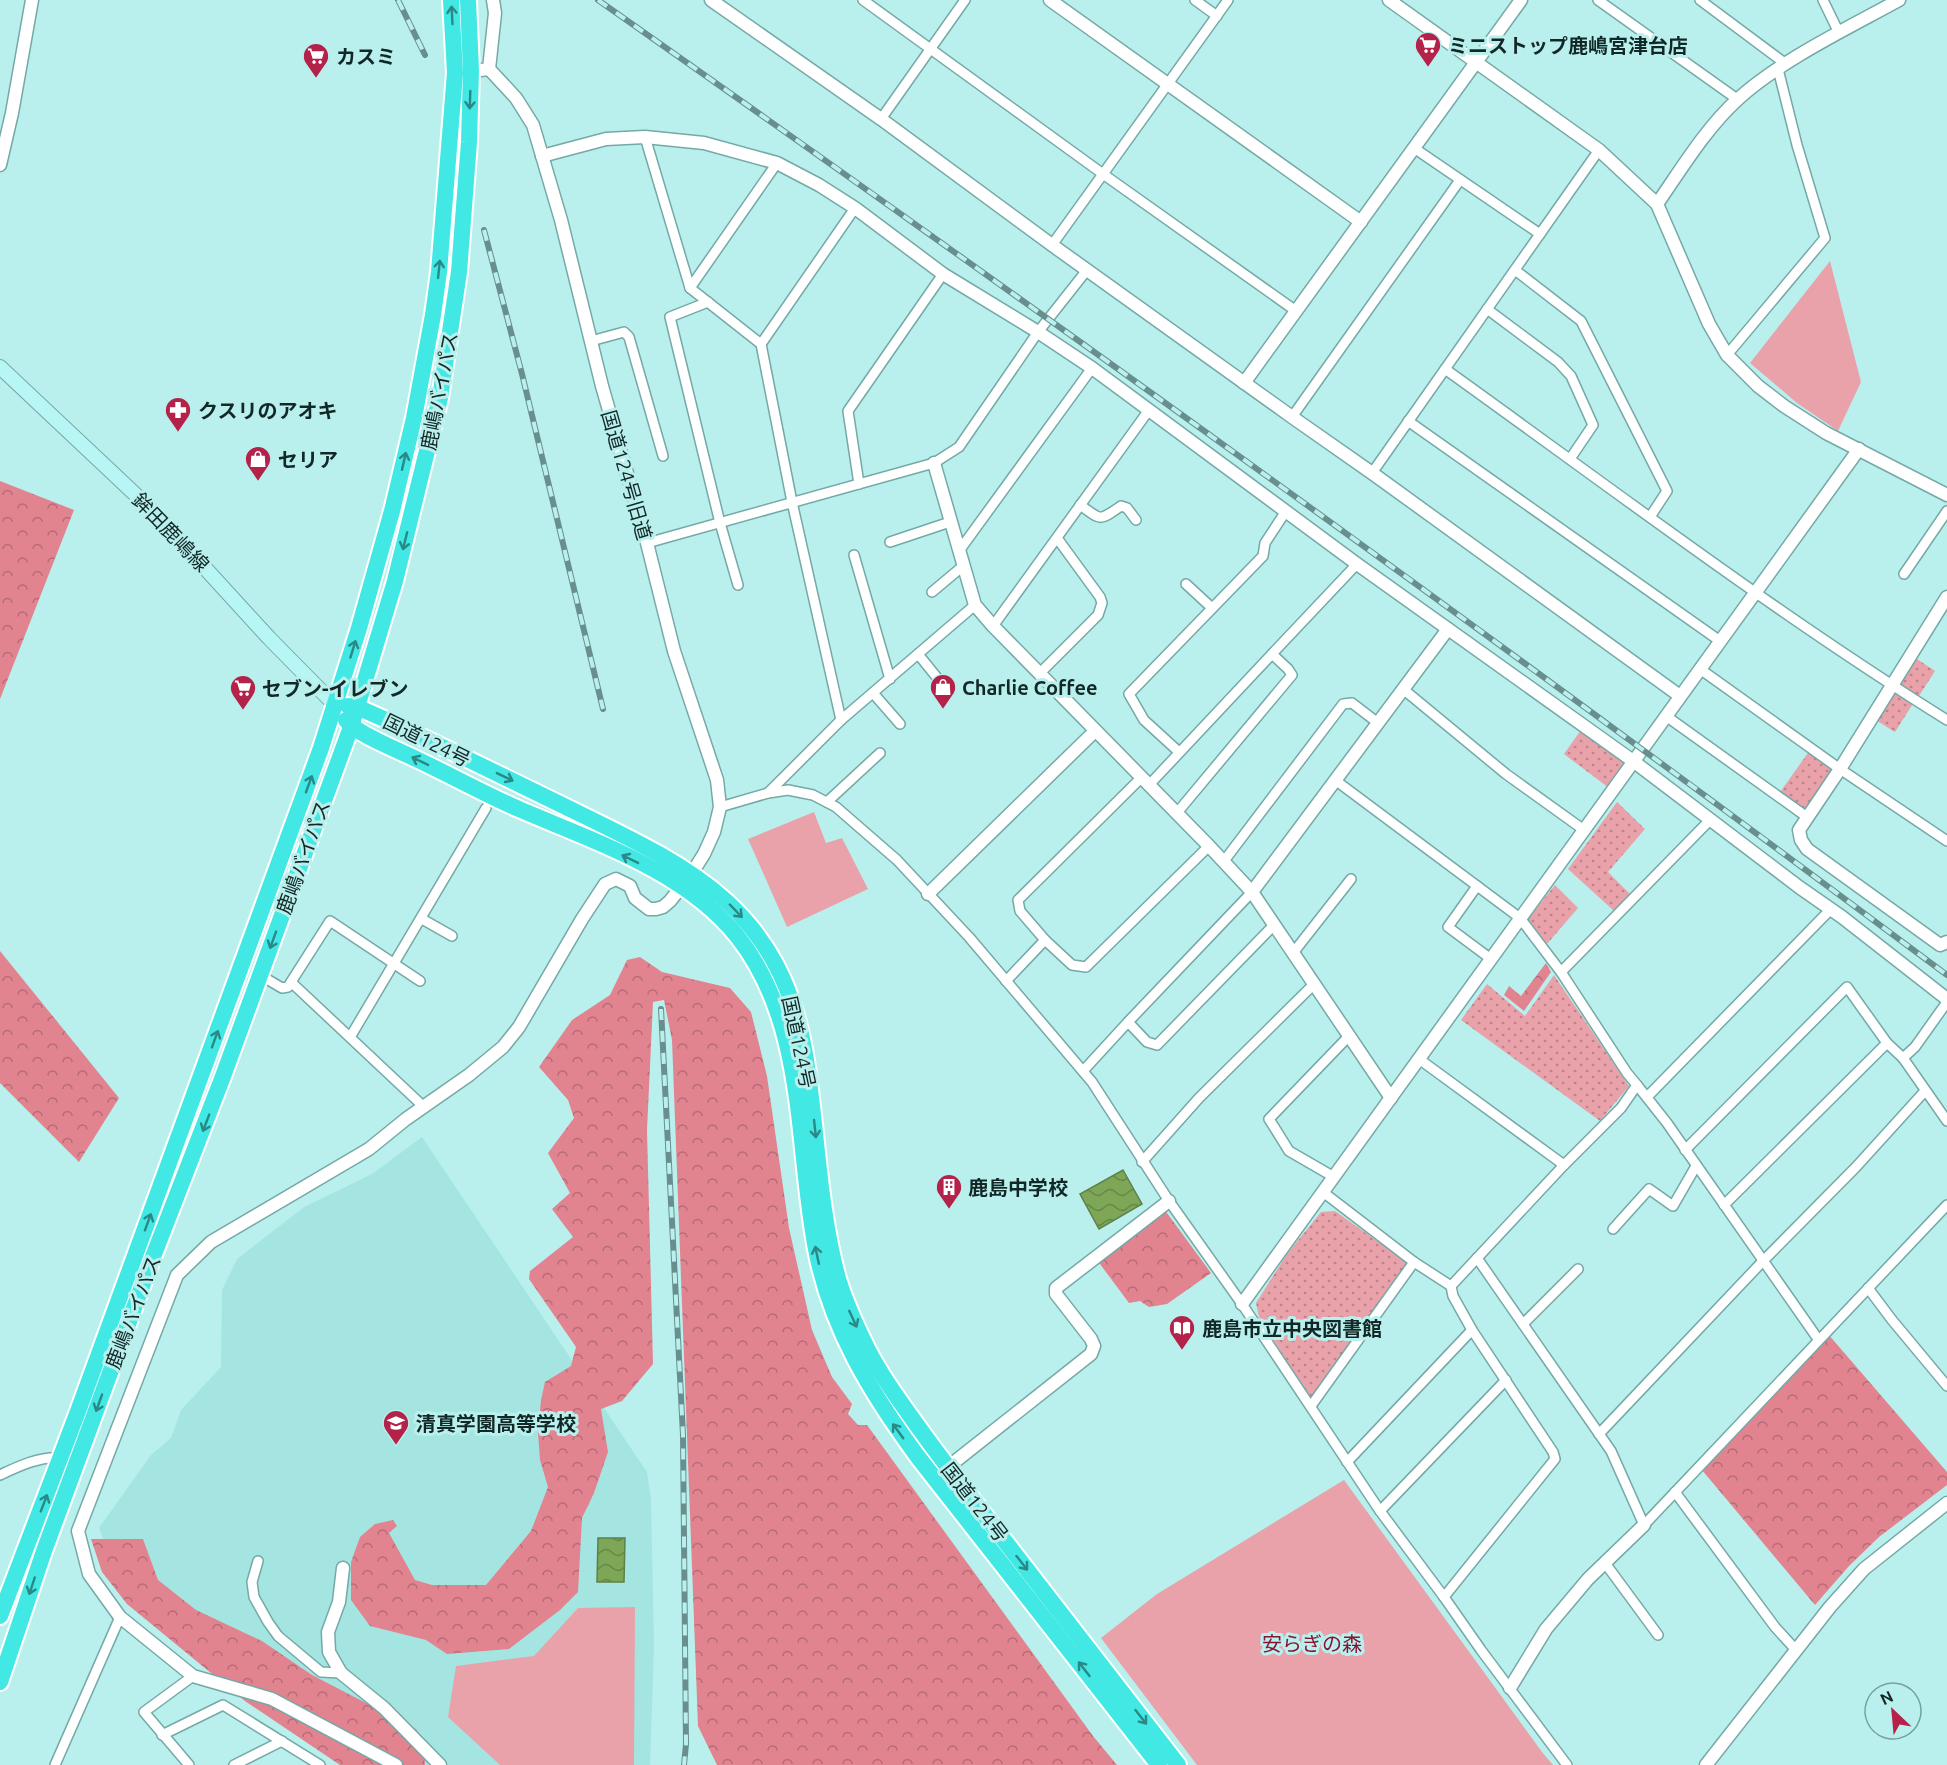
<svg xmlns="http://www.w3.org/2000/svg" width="1947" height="1765" font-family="Ubuntu,'Noto Sans JP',sans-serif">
	<defs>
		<pattern id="grass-dots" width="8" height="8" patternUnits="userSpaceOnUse" patternTransform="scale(1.5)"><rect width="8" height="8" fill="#e9a2aa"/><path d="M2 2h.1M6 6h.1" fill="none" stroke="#bb848a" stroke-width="1.8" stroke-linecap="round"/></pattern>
		<pattern id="forest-crowns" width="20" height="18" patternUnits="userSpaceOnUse" patternTransform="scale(1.5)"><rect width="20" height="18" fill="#e28390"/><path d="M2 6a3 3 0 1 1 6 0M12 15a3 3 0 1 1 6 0" fill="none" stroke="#b66b76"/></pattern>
		<pattern id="water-waves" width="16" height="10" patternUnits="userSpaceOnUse" patternTransform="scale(1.5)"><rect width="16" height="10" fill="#7da757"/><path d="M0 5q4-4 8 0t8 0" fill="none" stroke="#658848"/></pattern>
	</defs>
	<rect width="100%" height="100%" fill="#b9f0ed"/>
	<polygon fill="#a4e5e1" points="422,1137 647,1472 651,1500 654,1645 650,1765 409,1765 114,1567 99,1528 151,1455 171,1438 181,1410 221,1367 222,1290 237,1259 304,1207 372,1174"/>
	<g fill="url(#grass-dots)">
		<polygon points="1914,657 1935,671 1917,699 1895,685"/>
		<polygon points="1892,688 1914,702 1895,732 1874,719"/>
		<polygon points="1581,730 1624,760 1624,767 1609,788 1564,754"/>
		<polygon points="1810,750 1838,770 1806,815 1778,795"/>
		<polygon points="1617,802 1645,829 1608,872 1630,894 1614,911 1568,869"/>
		<polygon points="1555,885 1578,908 1547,944 1527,920"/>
		<polygon points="1554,975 1629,1086 1600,1121 1461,1020 1487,984 1525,1016"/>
		<polygon points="1335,1211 1408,1263 1311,1400 1259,1317 1256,1303 1287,1254 1321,1212"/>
	</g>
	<g fill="url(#forest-crowns)">
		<polygon points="0,481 74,510 0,699"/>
		<polygon points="0,951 119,1098 79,1162 0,1083"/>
		<polygon points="640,957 662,972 730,988 751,1012 767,1076 789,1228 812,1330 832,1377 852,1404 848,1414 858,1425 867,1425 1093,1736 1117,1765 717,1765 698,1726 672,1040 664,1000 653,1002 647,1130 653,1364 622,1401 601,1409 608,1452 594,1493 582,1518 578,1592 560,1610 509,1649 447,1654 426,1640 370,1626 351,1600 351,1562 360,1537 375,1524 393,1520 397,1526 389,1533 415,1580 432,1585 486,1585 531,1531 548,1487 540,1460 538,1433 541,1400 545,1382 571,1366 576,1347 529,1279 530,1271 573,1237 552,1209 570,1193 548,1153 574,1118 568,1100 539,1067 572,1020 610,995 627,960"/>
		<polygon points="1546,963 1551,972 1524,1011 1504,995 1509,986 1521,996"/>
		<polygon points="1164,1209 1211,1273 1167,1304 1149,1307 1140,1301 1129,1303 1097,1260"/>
		<polygon points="1828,1334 1947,1472 1947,1485 1879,1537 1849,1566 1815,1605 1702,1470"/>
		<polygon points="91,1539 143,1539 158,1580 196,1610 262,1641 312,1675 416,1729 423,1740 425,1765 340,1765 245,1701 127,1604 102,1572"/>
	</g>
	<g fill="#e9a2aa">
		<polygon points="1830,261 1861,382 1838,431 1797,403 1750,363"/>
		<polygon points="814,812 826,843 842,838 868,889 787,927 748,839"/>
		<polygon points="1344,1480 1542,1752 1553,1765 1197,1765 1101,1638 1157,1594"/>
		<polygon points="635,1607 634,1765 500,1765 448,1717 456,1666 534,1656 578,1608"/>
	</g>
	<g fill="url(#water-waves)" stroke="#5d8149" stroke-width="1.5">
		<polygon points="1123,1170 1142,1204 1099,1229 1080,1194"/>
		<polygon points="598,1538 625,1538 624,1582 597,1582"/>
	</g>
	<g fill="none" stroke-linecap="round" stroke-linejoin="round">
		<g stroke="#74a9a6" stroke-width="12">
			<g id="minor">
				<polyline points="863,0 1103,174 1296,311"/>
				<polyline points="1195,0 1217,16"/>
				<polyline points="1598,0 1737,99"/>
				<polyline points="1700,0 1786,64"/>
				<polyline points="1823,0 1839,33"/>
				<polyline points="881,119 965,0"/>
				<polyline points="645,137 690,288 761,344 792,502 841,720"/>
				<polyline points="1414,148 1540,234"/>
				<polyline points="1052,245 1228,0"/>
				<polyline points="1515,270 1581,321 1667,491 1650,517"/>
				<polyline points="690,288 777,163"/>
				<polyline points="708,302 670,317 720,523 738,585"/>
				<polyline points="1487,309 1558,362 1571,376 1593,425 1570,459"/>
				<polyline points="591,341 624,332 629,337 663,456"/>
				<polyline points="761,344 855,208"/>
				<polyline points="1727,355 1825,238 1797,145 1778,69"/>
				<path d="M1445 369C1611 488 1774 612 1947 720"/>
				<polyline points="1292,417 1460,180"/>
				<polyline points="1408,421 1720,641"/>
				<polyline points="1372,473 1599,150"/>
				<polyline points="859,484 848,411 943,274"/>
				<path d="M1080 505C1102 521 1099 521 1121 506L1127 508 1136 520"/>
				<polyline points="890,542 950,522"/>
				<polyline points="647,543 934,463 959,447 1038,332 1087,270"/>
				<polyline points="959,551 1092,368"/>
				<polyline points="854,555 890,679"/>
				<polyline points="1904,574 1947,511"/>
				<polyline points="1186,584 1212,608"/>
				<polyline points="932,592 963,566"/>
				<polyline points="993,626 1149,410"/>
				<polyline points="918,654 939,680"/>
				<polyline points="1700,669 1840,769 1947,841"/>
				<polyline points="1040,673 1098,615 1102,603 1100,597 1057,538"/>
				<polyline points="1403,689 1506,774 1584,830"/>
				<polyline points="873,693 900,724"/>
				<polyline points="1666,716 1807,817"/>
				<polyline points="1179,752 1144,720 1129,694 1263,556 1265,543 1286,511"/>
				<polyline points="1142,777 1018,900 1020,911 1045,940 1072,965 1086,967 1209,846"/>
				<polyline points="1335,780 1520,918 1561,972 1627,1073 1637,1085 1621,1108 1564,1165 1451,1286 1453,1296 1472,1330 1553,1452 1555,1459 1444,1597"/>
				<polyline points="1149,785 1272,654"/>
				<polyline points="768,793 841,720 975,605"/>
				<polyline points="827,802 880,753"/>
				<polyline points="720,807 768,793 788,790 813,795 836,807 897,860 969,937 1092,1082 1169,1201 1242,1304 1380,1511 1444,1597 1481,1650 1567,1765"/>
				<polyline points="1176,814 1292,675 1288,669 1272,654 1357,564"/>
				<polyline points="1224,861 1343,704 1352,703 1378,723"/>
				<polyline points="1477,886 1448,927 1491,959"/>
				<polyline points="422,919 452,936"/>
				<polyline points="1293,953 1351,879"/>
				<polyline points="1561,972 1710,820"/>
				<polyline points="260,975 282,988 288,987 291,982"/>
				<polyline points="420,981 330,921 291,982 424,1107"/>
				<polyline points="1006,981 1045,940"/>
				<polyline points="1947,1002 1915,1047 1903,1058 1947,1121"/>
				<polyline points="1128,1022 1252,892"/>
				<polyline points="352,1034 486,808"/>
				<polyline points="1419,1059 1564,1165"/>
				<polyline points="1083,1071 1128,1022 1147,1042 1157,1045 1274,925"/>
				<polyline points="1637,1085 1667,1123 1818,1339"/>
				<polyline points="1647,1097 1831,909"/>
				<polyline points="1685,1150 1847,987 1887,1043 1903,1058"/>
				<polyline points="1142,1162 1199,1098 1314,984"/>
				<polyline points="1334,1177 1289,1151 1269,1119 1349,1036"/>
				<polyline points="1323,1192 1414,1262 1451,1286"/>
				<polyline points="1724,1205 1887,1043"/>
				<polyline points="1613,1229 1649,1189 1673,1206 1696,1166"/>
				<polyline points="1477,1258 1611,1451 1644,1525 1947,1205"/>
				<polyline points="1868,1288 1892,1320 1947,1386"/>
				<polyline points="1523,1324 1578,1269"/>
				<polyline points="1311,1406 1414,1262"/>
				<polyline points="1599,1434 1763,1261 1856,1167 1925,1091"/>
				<polyline points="1347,1462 1472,1330"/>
				<path d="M0 1475C19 1466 40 1456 61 1458"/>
				<polyline points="1675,1492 1775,1627 1796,1650"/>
				<polyline points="1380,1511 1506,1380"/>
				<polyline points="258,1561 252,1582 254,1597 268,1622 278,1636 321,1672 341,1673"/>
				<polyline points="1605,1563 1658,1635"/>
				<polyline points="162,1735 223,1705 320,1765"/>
				<polyline points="55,1765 120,1617"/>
				<polyline points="189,1765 144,1712 193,1676"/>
				<polyline points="234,1765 282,1741"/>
			</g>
		</g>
		<g stroke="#74a9a6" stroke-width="15">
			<g id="tertiary">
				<polyline points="711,0 881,119 1052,245 1292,417 1372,473 1680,696"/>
				<polyline points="1050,0 1361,222"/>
				<polyline points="1389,0 1599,150 1657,204 1709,324 1727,355 1758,386 1784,406 1826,433 1947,495"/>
				<polyline points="464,72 489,69 495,13 493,0"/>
				<polyline points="542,156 606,139 645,137 704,143 777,163 819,185 855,208 943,274 1038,332 1092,368 1357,564 1633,761 1799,887 1842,917 1947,999"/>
				<polyline points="0,165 12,113 32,0"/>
				<path d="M1657 204C1682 168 1706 128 1738 99 1781 60 1848 28 1899 0"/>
				<polyline points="1244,383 1521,0"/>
				<polyline points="934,463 975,605 993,626 1209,846 1252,892 1391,1098"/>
				<polyline points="1947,597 1840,769 1799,830 1801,840 1807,849 1940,945 1947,942"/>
				<polyline points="1252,892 1448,629"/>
				<polyline points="928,894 1095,731"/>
				<polyline points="1242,1304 1859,449"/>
				<polyline points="943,1471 1091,1354 1094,1346 1091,1339 1056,1294 1056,1288 1169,1201"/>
				<polyline points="343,1568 339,1602 328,1632 329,1652 341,1673 384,1708 440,1765"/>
				<polyline points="1510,1688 1546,1629 1588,1579 1644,1525"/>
				<polyline points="396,1765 272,1699 193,1676 120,1617 89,1574 78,1531 177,1275 211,1242 369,1149 406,1119 469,1075 503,1047 519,1027 582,919 605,884 616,879 630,886 635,898 649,909 656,909 663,907 670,901 692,873 704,854 714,832 720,807 717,780 674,651 647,543 602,386 561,220 533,125 516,98 489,69"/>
				<polyline points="1706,1765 1830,1607 1864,1569 1947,1503"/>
			</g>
		</g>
		<g stroke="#74a9a6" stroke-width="16">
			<polyline id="secondary" points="0,367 153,511 269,638 335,705"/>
		</g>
		<g stroke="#fff" stroke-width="20">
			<g id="trunk">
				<path d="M348 706 357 707 384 719C445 748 505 777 566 807 689 867 779 906 805 1054 817 1127 818 1203 837 1275 843 1297 853 1319 863 1340 878 1372 898 1399 919 1428 942 1460 966 1491 990 1522 1053 1603 1116 1684 1178 1765"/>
				<path d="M346 720C356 734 398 750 416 759 448 774 479 791 512 806 589 840 684 869 738 937 807 1025 796 1145 816 1249 831 1328 871 1393 918 1457L1159 1765"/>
				<polyline points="0,1616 77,1414 321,748 359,628 392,511 414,418 433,315 439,272 455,73 451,0"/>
				<polyline points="0,1682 44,1551 151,1262 222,1079 351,727 395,581 440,398 459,272 469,142 471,71 468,0"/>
			</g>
		</g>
		<use href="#minor" stroke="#fff" stroke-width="9"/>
		<use href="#tertiary" stroke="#fff" stroke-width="12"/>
		<use href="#secondary" stroke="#b8f6f5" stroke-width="14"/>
		<use href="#trunk" stroke="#42e8e4" stroke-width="16"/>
		<g stroke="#688f8d" stroke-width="6">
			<g id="rail">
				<polyline points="398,0 425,55"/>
				<path d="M598 0C1052 319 1502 643 1947 975"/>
				<polyline points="484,230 522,374 603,709"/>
				<polyline points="661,1009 683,1435 686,1744 684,1765"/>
			</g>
		</g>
		<use href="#rail" stroke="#b9f0ed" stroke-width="4" stroke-dasharray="11" stroke-linecap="butt"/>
	</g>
	<defs><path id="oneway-shaft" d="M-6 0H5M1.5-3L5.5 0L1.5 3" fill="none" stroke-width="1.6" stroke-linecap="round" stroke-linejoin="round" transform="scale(1.5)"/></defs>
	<g stroke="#2a8886">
		<use href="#oneway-shaft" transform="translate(452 15) rotate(-93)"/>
		<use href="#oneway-shaft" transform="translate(470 100) rotate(92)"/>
		<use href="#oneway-shaft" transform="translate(439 269) rotate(-84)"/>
		<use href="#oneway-shaft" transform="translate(404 461) rotate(-77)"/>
		<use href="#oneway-shaft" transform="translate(405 541) rotate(104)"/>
		<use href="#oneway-shaft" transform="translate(353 649) rotate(-73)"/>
		<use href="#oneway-shaft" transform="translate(420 761) rotate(-154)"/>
		<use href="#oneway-shaft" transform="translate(505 777) rotate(26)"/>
		<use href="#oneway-shaft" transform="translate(309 784) rotate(-70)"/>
		<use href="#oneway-shaft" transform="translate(630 859) rotate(-154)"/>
		<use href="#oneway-shaft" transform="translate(736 911) rotate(46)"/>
		<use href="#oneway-shaft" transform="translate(273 940) rotate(110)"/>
		<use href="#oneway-shaft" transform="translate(215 1039) rotate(-70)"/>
		<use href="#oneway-shaft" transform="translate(206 1123) rotate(111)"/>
		<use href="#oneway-shaft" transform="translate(815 1129) rotate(84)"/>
		<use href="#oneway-shaft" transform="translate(148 1222) rotate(-70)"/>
		<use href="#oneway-shaft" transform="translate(817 1255) rotate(-102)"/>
		<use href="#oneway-shaft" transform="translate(853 1319) rotate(65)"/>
		<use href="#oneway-shaft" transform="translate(99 1403) rotate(110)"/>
		<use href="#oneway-shaft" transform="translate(898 1431) rotate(-126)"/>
		<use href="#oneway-shaft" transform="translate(44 1503) rotate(-69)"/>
		<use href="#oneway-shaft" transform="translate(1022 1563) rotate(52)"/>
		<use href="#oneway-shaft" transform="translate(32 1586) rotate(108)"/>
		<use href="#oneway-shaft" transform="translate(1084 1669) rotate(-128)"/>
		<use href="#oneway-shaft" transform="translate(1141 1717) rotate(52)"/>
	</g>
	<defs>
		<g id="supermarket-pin" transform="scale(1.35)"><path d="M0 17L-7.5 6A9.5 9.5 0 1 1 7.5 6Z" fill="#b4224a" stroke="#b9f0ed"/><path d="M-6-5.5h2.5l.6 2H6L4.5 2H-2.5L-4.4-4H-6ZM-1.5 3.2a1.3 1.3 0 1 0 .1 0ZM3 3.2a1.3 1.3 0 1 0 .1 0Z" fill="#fff"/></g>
		<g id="pharmacy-pin" transform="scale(1.35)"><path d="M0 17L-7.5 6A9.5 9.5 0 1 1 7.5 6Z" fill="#b4224a" stroke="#b9f0ed"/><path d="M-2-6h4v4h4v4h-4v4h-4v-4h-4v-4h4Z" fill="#fff"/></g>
		<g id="shop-pin" transform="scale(1.35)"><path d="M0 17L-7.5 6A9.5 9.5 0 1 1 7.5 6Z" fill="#b4224a" stroke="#b9f0ed"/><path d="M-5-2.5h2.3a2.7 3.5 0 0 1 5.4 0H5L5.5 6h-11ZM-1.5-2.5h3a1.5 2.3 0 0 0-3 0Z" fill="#fff"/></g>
		<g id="building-pin" transform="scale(1.35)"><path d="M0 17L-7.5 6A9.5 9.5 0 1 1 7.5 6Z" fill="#b4224a" stroke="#b9f0ed"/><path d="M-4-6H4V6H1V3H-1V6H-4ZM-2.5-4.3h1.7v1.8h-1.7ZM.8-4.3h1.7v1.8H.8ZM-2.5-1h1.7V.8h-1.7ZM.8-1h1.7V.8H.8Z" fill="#fff"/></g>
		<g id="library-pin" transform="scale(1.35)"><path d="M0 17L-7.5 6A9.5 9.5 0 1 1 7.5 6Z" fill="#b4224a" stroke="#b9f0ed"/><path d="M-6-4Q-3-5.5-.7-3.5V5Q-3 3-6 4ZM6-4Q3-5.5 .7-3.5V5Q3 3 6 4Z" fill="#fff"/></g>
		<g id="school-pin" transform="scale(1.35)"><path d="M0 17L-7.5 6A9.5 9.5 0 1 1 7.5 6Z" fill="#b4224a" stroke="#b9f0ed"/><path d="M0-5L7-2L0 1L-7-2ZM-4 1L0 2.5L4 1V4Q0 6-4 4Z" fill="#fff"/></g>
	</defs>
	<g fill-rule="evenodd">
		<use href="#supermarket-pin" x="1428" y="45"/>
		<use href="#supermarket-pin" x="316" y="56"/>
		<use href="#pharmacy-pin" x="178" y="410"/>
		<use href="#shop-pin" x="258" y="459"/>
		<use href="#shop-pin" x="943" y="687"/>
		<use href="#supermarket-pin" x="243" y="688"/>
		<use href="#building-pin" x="949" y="1187"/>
		<use href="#library-pin" x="1182" y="1328"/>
		<use href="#school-pin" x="396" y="1423"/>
	</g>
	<g text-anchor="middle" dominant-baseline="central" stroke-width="6" stroke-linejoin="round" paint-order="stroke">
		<g font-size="20" font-weight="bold" fill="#122827" stroke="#b9f0ed" text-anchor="start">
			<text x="1448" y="45">ミニストップ鹿嶋宮津台店</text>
			<text x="336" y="56">カスミ</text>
			<text x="198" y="410">クスリのアオキ</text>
			<text x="278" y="459">セリア</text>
			<text x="962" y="687">Charlie Coffee</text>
			<text x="262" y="688">セブン-イレブン</text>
			<text x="968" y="1187">鹿島中学校</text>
			<text x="1202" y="1328">鹿島市立中央図書館</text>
			<text x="416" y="1423">清真学園高等学校</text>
		</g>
		<g font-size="20" fill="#122827" stroke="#b9f0ed">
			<text transform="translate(439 391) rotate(-79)">鹿嶋バイパス</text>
			<text transform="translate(627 475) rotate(74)">国道124号旧道</text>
			<text transform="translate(171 532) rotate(46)">鉾田鹿嶋線</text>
			<text transform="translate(427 740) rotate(26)">国道124号</text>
			<text transform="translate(303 857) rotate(-70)">鹿嶋バイパス</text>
			<text transform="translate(799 1042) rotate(78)">国道124号</text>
			<text transform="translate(133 1312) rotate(-69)">鹿嶋バイパス</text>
			<text transform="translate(975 1502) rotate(52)">国道124号</text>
		</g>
		<g font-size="20" fill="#861334" stroke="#b9f0ed">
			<text x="1312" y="1643">安らぎの森</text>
		</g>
	</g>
	<g transform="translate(1893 1711) rotate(334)"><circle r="28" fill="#b9f0ed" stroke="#76a09e" stroke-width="1.5"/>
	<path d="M0-4.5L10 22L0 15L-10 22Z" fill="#b4224a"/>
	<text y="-9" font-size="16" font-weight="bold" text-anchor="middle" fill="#122827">N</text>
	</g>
</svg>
